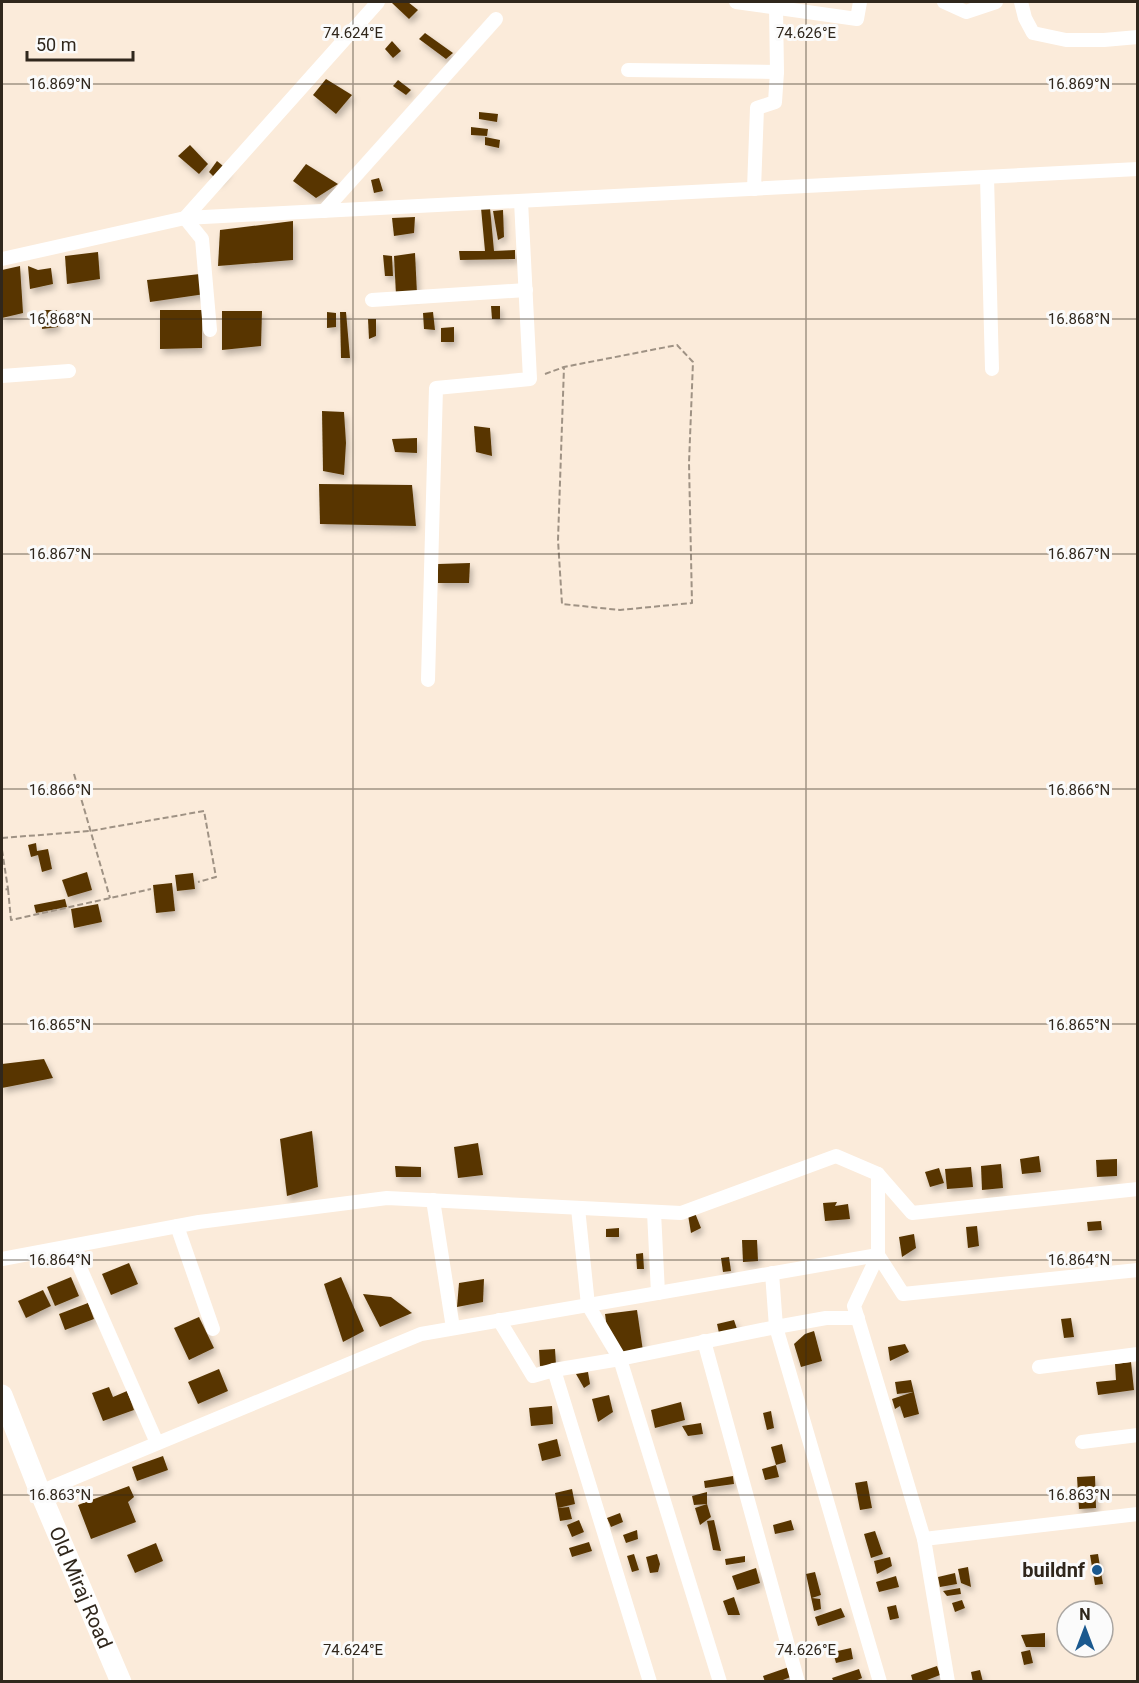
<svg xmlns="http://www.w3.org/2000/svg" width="1139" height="1683" font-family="Roboto,sans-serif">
	<defs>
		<filter id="shadow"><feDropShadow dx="2.5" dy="4.5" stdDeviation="3" flood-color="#0004"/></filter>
	</defs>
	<rect width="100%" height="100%" fill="#fbebda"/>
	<g fill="#583606" filter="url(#shadow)">
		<polygon points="393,2 408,2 418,10 409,19 392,3"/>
		<polygon points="425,33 453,53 446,59 419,39"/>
		<polygon points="392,41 401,51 393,58 385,49"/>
		<polygon points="326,79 352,95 336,114 313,95"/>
		<polygon points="398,80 411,90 406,95 393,86"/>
		<polygon points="479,112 498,114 497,122 479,119"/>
		<polygon points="471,127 488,129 487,136 471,135"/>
		<polygon points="485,137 500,140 499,148 485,145"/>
		<polygon points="190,145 208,164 199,174 178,156"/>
		<polygon points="217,161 228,170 218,181 209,172"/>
		<polygon points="306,164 338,184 316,198 293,181"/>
		<polygon points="379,178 383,191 374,193 371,180"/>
		<polygon points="481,208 490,208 494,251 515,250 515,259 460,260 459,251 485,251"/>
		<polygon points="503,210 504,237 498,240 493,211"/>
		<polygon points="415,217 414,233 394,236 392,218"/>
		<polygon points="293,221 293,260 218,266 220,230"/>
		<polygon points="98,252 100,279 67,284 65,256"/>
		<polygon points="415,253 417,294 396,295 394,256"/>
		<polygon points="383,255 392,256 393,276 385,276"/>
		<polygon points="20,266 23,313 2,318 2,270"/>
		<polygon points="28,266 38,270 51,268 53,284 30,289"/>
		<polygon points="200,274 205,294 150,302 147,280"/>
		<polygon points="491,306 500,306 500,319 492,319"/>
		<polygon points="43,310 57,310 58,327 42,329"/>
		<polygon points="160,310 202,310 202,348 160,349"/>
		<polygon points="222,311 262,311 261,346 222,350"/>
		<polygon points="327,312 336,313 336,327 327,328"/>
		<polygon points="340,312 346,312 350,358 341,358"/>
		<polygon points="433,312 435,330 424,329 423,313"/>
		<polygon points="368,319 376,319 376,336 369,339"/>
		<polygon points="454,327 454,342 441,342 441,328"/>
		<polygon points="322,411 344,412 346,443 344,475 323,471"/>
		<polygon points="474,426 490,428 492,456 476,452"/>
		<polygon points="417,438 417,453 395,452 392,439"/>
		<polygon points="319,484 412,485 416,526 320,524"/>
		<polygon points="470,563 469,583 438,583 438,564"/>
		<polygon points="36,843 37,851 48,849 52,869 42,872 38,855 31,857 28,845"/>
		<polygon points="87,872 92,890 68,897 62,880"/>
		<polygon points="193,873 195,889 177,891 175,875"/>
		<polygon points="172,883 175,911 156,913 153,885"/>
		<polygon points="65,899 67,907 36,913 34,905"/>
		<polygon points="98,904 102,922 74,928 71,909"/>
		<polygon points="44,1059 53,1078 2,1088 2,1064"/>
		<polygon points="312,1131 318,1187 287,1196 280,1139"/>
		<polygon points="478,1143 483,1175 458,1178 454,1147"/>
		<polygon points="1039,1156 1041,1172 1022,1174 1020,1159"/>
		<polygon points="1117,1159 1117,1176 1097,1177 1096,1160"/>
		<polygon points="1001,1164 1003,1188 982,1190 981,1166"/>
		<polygon points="395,1166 421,1167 421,1177 396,1177"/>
		<polygon points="971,1167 973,1187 947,1189 945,1169"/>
		<polygon points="939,1168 944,1183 930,1187 925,1172"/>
		<polygon points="837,1202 835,1206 848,1204 850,1219 825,1221 823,1203"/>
		<polygon points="695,1213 701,1228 691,1233 688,1215"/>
		<polygon points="1101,1221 1102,1230 1088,1231 1087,1222"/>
		<polygon points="977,1226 979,1246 968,1248 966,1227"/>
		<polygon points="619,1228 619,1237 606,1237 606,1229"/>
		<polygon points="914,1234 916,1248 902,1257 899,1237"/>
		<polygon points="742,1240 757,1240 758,1261 743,1262"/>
		<polygon points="643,1253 644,1269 637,1269 636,1254"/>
		<polygon points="729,1257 731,1271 723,1272 721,1258"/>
		<polygon points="129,1263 138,1284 111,1295 102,1274"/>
		<polygon points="71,1277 79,1296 55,1306 47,1287"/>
		<polygon points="341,1277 364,1331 343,1342 324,1284"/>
		<polygon points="484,1279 483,1302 457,1307 459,1283"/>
		<polygon points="43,1290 51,1306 26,1318 18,1301"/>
		<polygon points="363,1294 391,1297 412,1313 380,1327"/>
		<polygon points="88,1303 94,1319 65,1330 59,1314"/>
		<polygon points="637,1310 643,1351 611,1356 605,1314"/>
		<polygon points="199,1317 214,1348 189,1360 174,1328"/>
		<polygon points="1071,1318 1074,1337 1064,1338 1061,1319"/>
		<polygon points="734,1320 737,1329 719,1333 717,1324"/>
		<polygon points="814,1331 822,1361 801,1367 794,1344 805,1334"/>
		<polygon points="905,1344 909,1352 890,1361 888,1347"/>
		<polygon points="555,1349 556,1365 540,1366 539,1350"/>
		<polygon points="1131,1362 1134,1390 1098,1395 1096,1382 1116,1380 1115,1364"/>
		<polygon points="219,1369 228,1391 198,1404 188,1382"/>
		<polygon points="588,1372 590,1384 584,1388 576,1374"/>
		<polygon points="911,1380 919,1414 904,1418 900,1406 895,1409 892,1399 913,1392 897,1394 895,1382"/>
		<polygon points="109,1387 113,1397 127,1391 134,1410 103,1421 92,1393"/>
		<polygon points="609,1395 613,1412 598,1422 592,1399"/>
		<polygon points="681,1402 685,1420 655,1428 651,1410"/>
		<polygon points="552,1406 553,1424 531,1426 529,1408"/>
		<polygon points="771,1411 774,1428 767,1430 763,1413"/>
		<polygon points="701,1423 703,1434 688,1436 682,1426"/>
		<polygon points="557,1439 561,1456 542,1461 538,1444"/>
		<polygon points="782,1444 786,1462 776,1465 771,1447"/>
		<polygon points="163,1456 168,1470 137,1481 132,1467"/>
		<polygon points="776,1465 779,1477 765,1480 762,1469"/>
		<polygon points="733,1476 734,1484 705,1488 704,1481"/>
		<polygon points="1095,1476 1096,1508 1079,1509 1077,1477"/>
		<polygon points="867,1481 872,1508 860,1510 855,1483"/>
		<polygon points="129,1486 134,1497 128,1502 136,1522 91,1539 78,1505"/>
		<polygon points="572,1489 575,1504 558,1508 569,1507 572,1519 560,1521 555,1493"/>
		<polygon points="707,1492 707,1504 694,1505 692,1496"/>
		<polygon points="707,1504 711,1517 700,1525 695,1508"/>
		<polygon points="620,1513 623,1522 611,1527 607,1518"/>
		<polygon points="579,1520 584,1532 572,1537 567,1525"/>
		<polygon points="714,1520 721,1551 713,1550 707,1521"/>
		<polygon points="791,1520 794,1530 775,1534 773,1525"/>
		<polygon points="637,1530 638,1539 626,1543 623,1535"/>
		<polygon points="875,1531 883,1554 871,1558 864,1534"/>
		<polygon points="589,1542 592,1551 572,1557 569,1548"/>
		<polygon points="156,1543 163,1561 135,1573 127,1555"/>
		<polygon points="634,1554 639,1570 632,1572 627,1556"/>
		<polygon points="657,1554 660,1564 658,1572 650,1573 646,1557"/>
		<polygon points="1098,1554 1103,1584 1095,1585 1090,1555"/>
		<polygon points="745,1556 745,1562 726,1565 725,1559"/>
		<polygon points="890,1557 892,1566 877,1574 874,1561"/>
		<polygon points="968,1567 971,1587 961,1583 958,1569"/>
		<polygon points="756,1568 760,1583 737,1590 732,1576"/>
		<polygon points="815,1572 821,1595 812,1598 820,1599 821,1609 814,1611 806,1574"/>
		<polygon points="955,1573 957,1584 940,1587 938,1577"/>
		<polygon points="896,1576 899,1587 879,1592 876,1582"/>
		<polygon points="960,1588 961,1594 947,1596 943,1591"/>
		<polygon points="734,1597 740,1615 728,1615 723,1601"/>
		<polygon points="962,1600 965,1608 955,1612 952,1603"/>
		<polygon points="896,1605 899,1618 890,1620 887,1607"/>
		<polygon points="841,1608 845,1617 818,1626 815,1617"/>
		<polygon points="1045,1633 1045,1647 1026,1647 1021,1635"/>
		<polygon points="851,1648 853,1659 836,1663 833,1652"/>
		<polygon points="1030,1650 1033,1663 1024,1665 1021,1652"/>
		<polygon points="937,1666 940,1675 922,1682 913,1682 911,1675"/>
		<polygon points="789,1667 793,1676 778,1682 765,1682 763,1676"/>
		<polygon points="859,1669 862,1678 853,1682 834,1682 832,1678"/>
		<polygon points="980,1670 983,1682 973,1682 971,1672"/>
	</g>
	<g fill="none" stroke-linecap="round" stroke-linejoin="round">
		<g stroke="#9f9284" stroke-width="2" stroke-dasharray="6 3" stroke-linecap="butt">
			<polyline points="545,374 564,367 677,345 693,362 689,463 692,603 620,610 562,604 558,540 564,367"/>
			<polyline points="74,774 110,898"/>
			<polyline points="2,838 90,831 204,811 216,877 198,882"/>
			<polyline points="2,850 8,889 2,890"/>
			<polyline points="8,889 11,920 151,889"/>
		</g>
		<g stroke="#fff" stroke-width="14">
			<polyline points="736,2 857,19 860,2"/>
			<polyline points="944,2 966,12 996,2"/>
			<polyline points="1021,2 1025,18 1033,33 1066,40 1104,40 1138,37"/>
			<polyline points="628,70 777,72 776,7"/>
			<polyline points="987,177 992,369"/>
			<polyline points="754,189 757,108 775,102 777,72"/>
			<polyline points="324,211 496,19"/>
			<polyline points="185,218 378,2"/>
			<polyline points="185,218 202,239 210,330"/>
			<polyline points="2,259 185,218 1138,169"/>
			<polyline points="372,300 526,290"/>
			<polyline points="2,376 69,371"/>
			<polyline points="428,680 436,388 530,379 521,201"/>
			<polyline points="878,1174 878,1255 854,1306 924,1539 1138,1514"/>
			<polyline points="433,1200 453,1328"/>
			<polyline points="578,1208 588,1305 620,1359 720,1682"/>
			<polyline points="654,1212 658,1293"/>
			<polyline points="177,1226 213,1329"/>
			<polyline points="71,1247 157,1443"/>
			<polyline points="2,1259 199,1222 387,1198 681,1213 836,1156 878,1174 912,1213 1138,1189"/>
			<polyline points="772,1273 776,1327 826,1318 858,1318"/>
			<polyline points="499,1320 533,1376 554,1370 650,1682"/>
			<polyline points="704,1341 798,1682"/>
			<polyline points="1039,1367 1138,1354"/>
			<polyline points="554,1370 620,1359 776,1327 880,1682"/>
			<polyline points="1082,1442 1138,1435"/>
			<polyline points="40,1492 421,1334 878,1255 903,1294 1138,1270"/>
			<polyline points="924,1539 948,1682"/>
		</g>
		<path stroke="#fff" stroke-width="21" id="s1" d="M2 1395 40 1492 121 1682"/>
	</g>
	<path fill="none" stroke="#30271c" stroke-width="1.5" stroke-opacity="0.45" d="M353 2V1682M806 2V1682M2 84H1138M2 319H1138M2 554H1138M2 789H1138M2 1024H1138M2 1260H1138M2 1495H1138"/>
	<circle fill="#1b598f" stroke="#fbfbfb" stroke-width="2" cx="1097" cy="1570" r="6"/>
	<g text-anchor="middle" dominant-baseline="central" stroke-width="6" stroke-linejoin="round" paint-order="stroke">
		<g font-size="20" font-weight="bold" fill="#30271c" stroke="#fbfbfb" text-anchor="end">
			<text x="1085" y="1570">buildnf</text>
		</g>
		<g font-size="20" fill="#30271c" stroke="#fbfbfb">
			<text stroke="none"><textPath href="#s1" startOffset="208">Old Miraj Road</textPath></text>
		</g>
	</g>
	<g font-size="15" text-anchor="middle" fill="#30271c" stroke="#fbfbfb" stroke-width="6" stroke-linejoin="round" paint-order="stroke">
		<text x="353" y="38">74.624°E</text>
		<text x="806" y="38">74.626°E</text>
		<text x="60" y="89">16.869°N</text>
		<text x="1079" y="89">16.869°N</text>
		<text x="60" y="324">16.868°N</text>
		<text x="1079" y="324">16.868°N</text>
		<text x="60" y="559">16.867°N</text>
		<text x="1079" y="559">16.867°N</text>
		<text x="60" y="795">16.866°N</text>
		<text x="1079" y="795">16.866°N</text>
		<text x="60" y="1030">16.865°N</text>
		<text x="1079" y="1030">16.865°N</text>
		<text x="60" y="1265">16.864°N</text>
		<text x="1079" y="1265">16.864°N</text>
		<text x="60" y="1500">16.863°N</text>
		<text x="1079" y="1500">16.863°N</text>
		<text x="353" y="1655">74.624°E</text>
		<text x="806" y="1655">74.626°E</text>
	</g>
	<rect width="1139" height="1683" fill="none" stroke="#30271c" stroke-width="6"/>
	<g transform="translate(1085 1629)"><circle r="28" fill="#fbfbfb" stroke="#aaa6a2" stroke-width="1.5"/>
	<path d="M0-4.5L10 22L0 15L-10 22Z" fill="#1b598f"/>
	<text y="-9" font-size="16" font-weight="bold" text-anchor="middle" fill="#30271c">N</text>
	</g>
	<path d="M27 51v9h106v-9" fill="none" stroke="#30271c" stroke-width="3"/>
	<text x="36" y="51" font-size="18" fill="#30271c" stroke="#fbfbfb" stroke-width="4.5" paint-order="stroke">50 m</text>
</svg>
